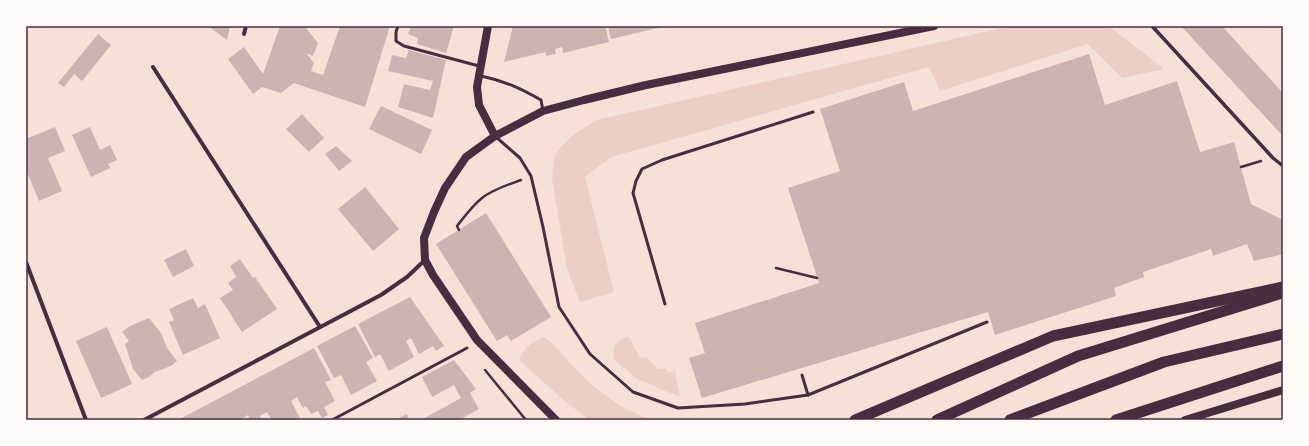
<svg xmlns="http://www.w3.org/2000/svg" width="1309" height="446" font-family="Inter,sans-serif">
	<rect width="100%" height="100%" fill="#f7e1d7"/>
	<g fill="#ebcfc5">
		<polygon points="1011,26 1109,26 1164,69 1122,78 1088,44 940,91 929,67 611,157 585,177 614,292 580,302 567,269 552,179 554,158 560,148 574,134 597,120"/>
		<path d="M628 336 640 358 647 357 657 369 666 368 668 373 675 371 680 397 639 380 614 360C614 344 613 343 628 336Z"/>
		<path d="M543 337 551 342 588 382 620 406 651 420H590L567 403 519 360C523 348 531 343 543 337Z"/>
	</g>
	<g fill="#ccb4b1">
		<polygon points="208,26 230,26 227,40"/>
		<polygon points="280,26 300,26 306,28 318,43 313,56 306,53 314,63 311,71 323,75 340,26 390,26 365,107 294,83 281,93 262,87 253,94 228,59 244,47 263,74"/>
		<polygon points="411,26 454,26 446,53 417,44 418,38 408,34"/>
		<polygon points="513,26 605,26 609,42 563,53 562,47 555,49 556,54 546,56 546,52 504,62"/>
		<polygon points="608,26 662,26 662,27 611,39"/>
		<polygon points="1181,26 1222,26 1283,93 1283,136"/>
		<polygon points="98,34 111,45 82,81 74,74 64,87 58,83"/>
		<polygon points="409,50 446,60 433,118 398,107 404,84 430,90 433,81 388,71 392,55 406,58"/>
		<polygon points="1089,54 1105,105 1177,81 1200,152 1234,142 1251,204 1283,220 1283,254 1254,261 1247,244 1213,256 1211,249 1143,272 1144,277 1114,288 1116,296 995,335 988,312 702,398 689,358 705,353 695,323 819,283 788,188 840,171 820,109 904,82 913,111"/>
		<polygon points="381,106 432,130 421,154 369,129"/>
		<polygon points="302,114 324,138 309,152 286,129"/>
		<polygon points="55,127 65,151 48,158 62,191 39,201 26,170 26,139"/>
		<polygon points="90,127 100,150 110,145 117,160 108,164 110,168 91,177 72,135"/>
		<polygon points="336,146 352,161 339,171 325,154"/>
		<polygon points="365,187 399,229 373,251 338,209"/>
		<polygon points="486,213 551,317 511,341 507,335 497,341 436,244"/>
		<polygon points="186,249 194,266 173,277 164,260"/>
		<polygon points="240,259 253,278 255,277 277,309 242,332 220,298 233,290 228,283 236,277 230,266"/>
		<polygon points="410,297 444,346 436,351 433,346 419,354 411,338 406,341 414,357 389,371 380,354 375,357 358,324"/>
		<polygon points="193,298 198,308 205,304 220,338 183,355 169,322 174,320 169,309"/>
		<polygon points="149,318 161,333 167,348 177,361 171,366 155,372 149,377 142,380 133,369 125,344 129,341 122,332 130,326"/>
		<polygon points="355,326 373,358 366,362 377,381 351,395 341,375 334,378 317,346"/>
		<polygon points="107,327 132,384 101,398 76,341"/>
		<polygon points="314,348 331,380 325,382 335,401 324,407 328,415 322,418 318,411 311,414 306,406 303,408 297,397 291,401 300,418 297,420 272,420 267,412 260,416 262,420 250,420 248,415 242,419 243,420 178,420"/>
		<polygon points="454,360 476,389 470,393 479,409 459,420 421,420 461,398 454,385 432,397 422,377"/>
		<polygon points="407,414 409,420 395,420"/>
	</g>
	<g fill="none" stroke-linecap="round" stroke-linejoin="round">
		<g stroke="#4a2c40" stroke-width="2.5">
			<polyline points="1241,167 1261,161"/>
			<path d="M459 230 457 226C465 216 472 206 482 198 493 189 508 185 521 180"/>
			<polyline points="776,268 817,278"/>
			<polyline points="485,370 526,420"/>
		</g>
		<g stroke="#4a2c40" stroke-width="3">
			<polyline points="398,26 396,32 396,41 404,46 479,66"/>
			<path d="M481 76C505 81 520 88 541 100L543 111"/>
			<polyline points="496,137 520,158 531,176 543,227 559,307 590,354 633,392 678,408 745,404 808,395 987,322"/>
			<polyline points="665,304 633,193 636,181 642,169 662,160 813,112"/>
			<polyline points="802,375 808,395"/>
			<polyline points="332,420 467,348"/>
		</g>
		<polyline stroke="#4a2c40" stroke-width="3.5" points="1152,26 1273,158 1283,166"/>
		<g stroke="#4a2c40" stroke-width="4">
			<polyline points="244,34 246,26"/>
			<polyline points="153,67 320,327"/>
			<polyline points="26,262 86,420"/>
			<polyline points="144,420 381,295 407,277 425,260"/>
		</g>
		<g stroke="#4a2c40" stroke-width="8">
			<polyline points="488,26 477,87 479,105 495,136"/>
			<polyline points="556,420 477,340 433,275 425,260 424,238 434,212 445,188 466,157 495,136 543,111 584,100 646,85 934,26"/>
			<polyline points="1185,420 1283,390"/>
		</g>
		<g stroke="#4a2c40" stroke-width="11">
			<polyline points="855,420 1053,336 1283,287"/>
			<polyline points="937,420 1078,356 1279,294"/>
			<polyline points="1010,420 1164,362 1283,334"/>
			<polyline points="1116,420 1283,366"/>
		</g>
	</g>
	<rect width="1309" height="446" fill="none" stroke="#fffaf5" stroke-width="54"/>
	<rect x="27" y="27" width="1255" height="392" fill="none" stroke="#4a2c40" stroke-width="1.5"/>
</svg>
